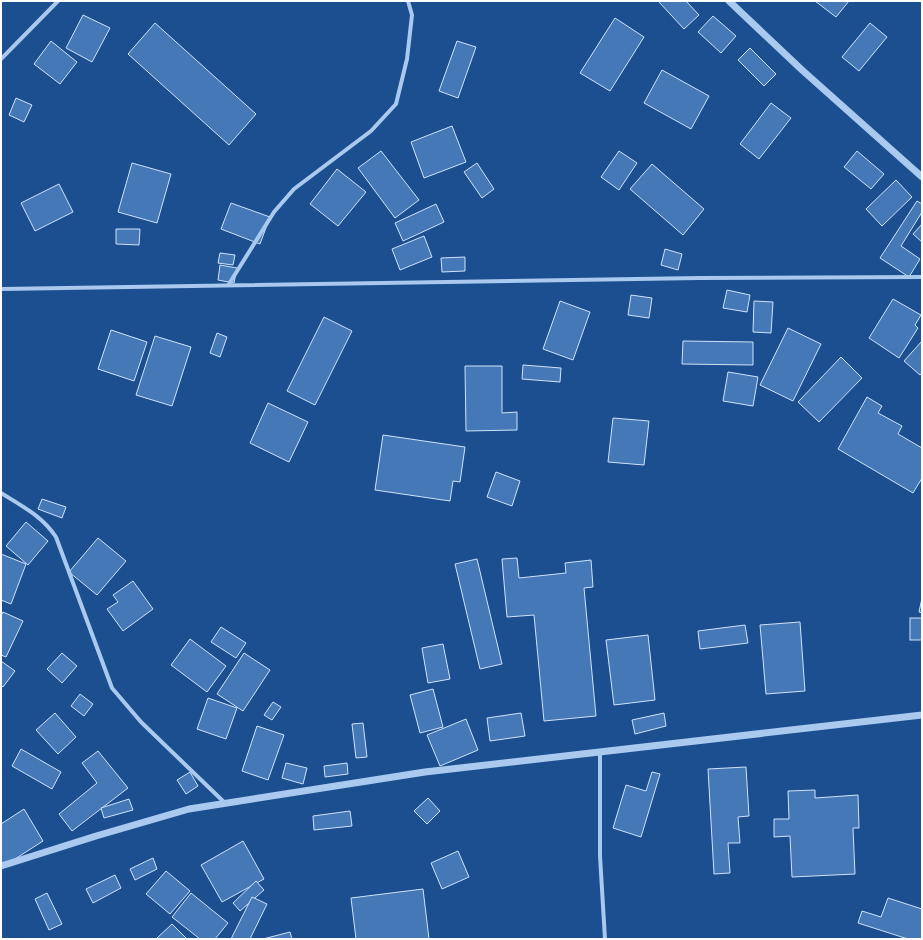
<svg xmlns="http://www.w3.org/2000/svg" width="923" height="940" font-family="'Golos Text',sans-serif">
	<rect width="100%" height="100%" fill="#1b4f8f"/>
	<g fill="#4478b7" stroke="#cfe3fa">
		<polygon points="658,1 686,1 699,15 684,29"/>
		<polygon points="815,1 849,1 836,17"/>
		<polygon points="83,15 110,28 92,62 66,48"/>
		<polygon points="713,16 736,36 721,53 698,32"/>
		<polygon points="615,18 644,37 610,91 580,73"/>
		<polygon points="155,23 256,114 229,145 128,54"/>
		<polygon points="870,23 887,37 859,71 842,57"/>
		<polygon points="51,41 77,62 60,84 34,64"/>
		<polygon points="457,41 476,47 458,98 439,91"/>
		<polygon points="750,48 776,74 764,86 738,60"/>
		<polygon points="662,70 709,96 691,129 644,103"/>
		<polygon points="16,98 32,105 24,122 9,115"/>
		<polygon points="771,103 791,118 759,159 740,144"/>
		<polygon points="452,126 466,162 424,178 411,142"/>
		<polygon points="381,151 419,200 395,218 358,168"/>
		<polygon points="619,151 637,163 619,190 601,177"/>
		<polygon points="857,151 884,174 871,189 844,167"/>
		<polygon points="132,163 171,174 157,223 118,212"/>
		<polygon points="477,163 494,189 482,198 464,172"/>
		<polygon points="652,164 704,209 683,235 630,189"/>
		<polygon points="337,169 366,192 338,226 310,204"/>
		<polygon points="896,180 912,197 882,226 866,209"/>
		<polygon points="59,184 73,212 35,231 21,203"/>
		<polygon points="917,201 922,204 922,212 901,246 920,259 909,277 880,258"/>
		<polygon points="231,203 270,217 260,244 221,229"/>
		<polygon points="436,204 444,222 403,241 395,223"/>
		<polygon points="922,224 922,242 913,234"/>
		<polygon points="116,229 140,229 139,245 116,244"/>
		<polygon points="424,236 432,257 400,270 392,249"/>
		<polygon points="665,249 682,254 678,270 661,265"/>
		<polygon points="220,253 235,255 233,265 218,263"/>
		<polygon points="465,257 465,271 442,272 441,258"/>
		<polygon points="220,265 237,268 234,283 218,280"/>
		<polygon points="727,290 750,295 747,312 723,308"/>
		<polygon points="631,295 652,298 649,318 628,315"/>
		<polygon points="893,299 921,315 915,325 918,328 899,358 869,338"/>
		<polygon points="560,301 590,312 573,360 543,349"/>
		<polygon points="754,301 773,302 771,333 753,332"/>
		<polygon points="324,317 352,331 315,405 287,391"/>
		<polygon points="788,328 821,344 793,401 760,385"/>
		<polygon points="111,330 147,342 134,381 98,369"/>
		<polygon points="217,333 227,337 220,357 210,353"/>
		<polygon points="155,336 191,347 172,406 136,395"/>
		<polygon points="683,341 753,342 753,365 682,364"/>
		<polygon points="922,341 922,373 920,375 904,361"/>
		<polygon points="841,357 862,378 819,422 798,402"/>
		<polygon points="523,365 561,368 560,382 522,379"/>
		<polygon points="465,366 502,366 502,413 517,412 517,430 466,431"/>
		<polygon points="728,372 758,377 753,406 723,401"/>
		<polygon points="867,397 882,406 878,413 902,426 898,434 922,448 922,478 913,493 838,449"/>
		<polygon points="268,403 308,422 289,462 250,443"/>
		<polygon points="613,418 649,421 644,465 608,462"/>
		<polygon points="383,435 465,447 460,482 453,481 450,501 375,490"/>
		<polygon points="496,472 520,481 512,506 487,497"/>
		<polygon points="42,499 66,507 62,518 38,509"/>
		<polygon points="26,522 48,541 28,565 6,546"/>
		<polygon points="98,538 126,561 97,595 69,572"/>
		<polygon points="1,554 26,564 11,604 1,600"/>
		<polygon points="517,558 519,578 566,573 565,563 591,560 593,587 584,588 596,716 544,721 534,615 507,617 502,559"/>
		<polygon points="477,559 502,664 480,669 455,564"/>
		<polygon points="133,581 153,609 123,631 107,609 118,602 113,595"/>
		<polygon points="922,598 922,613 919,612"/>
		<polygon points="3,612 23,621 6,657 1,655 1,616"/>
		<rect x="910" y="618" width="12" height="22"/>
		<polygon points="800,622 805,691 766,694 760,625"/>
		<polygon points="745,625 748,643 700,649 698,631"/>
		<polygon points="221,627 246,643 236,658 211,642"/>
		<polygon points="648,635 655,700 614,705 606,640"/>
		<polygon points="190,639 226,666 207,692 171,665"/>
		<polygon points="443,644 450,679 428,683 422,648"/>
		<polygon points="62,653 77,666 62,683 47,669"/>
		<polygon points="244,653 270,670 243,711 217,694"/>
		<polygon points="1,661 15,671 3,687 1,685"/>
		<polygon points="433,689 443,727 420,733 410,695"/>
		<polygon points="80,694 93,704 84,716 71,706"/>
		<polygon points="208,698 237,708 226,739 197,729"/>
		<polygon points="273,702 281,707 272,720 264,715"/>
		<polygon points="55,713 76,737 58,754 36,730"/>
		<polygon points="521,713 525,736 490,741 487,718"/>
		<polygon points="664,713 666,726 635,734 632,720"/>
		<polygon points="466,719 478,750 440,766 427,735"/>
		<polygon points="363,723 367,757 356,758 352,724"/>
		<polygon points="257,726 284,735 268,780 242,771"/>
		<polygon points="21,749 61,772 52,789 12,766"/>
		<polygon points="98,751 128,788 72,831 59,814 97,783 82,763"/>
		<polygon points="286,763 307,768 303,784 282,778"/>
		<polygon points="347,763 348,774 325,777 324,766"/>
		<polygon points="746,767 749,816 738,817 740,843 728,843 730,873 714,874 708,769"/>
		<polygon points="190,772 198,786 186,794 177,780"/>
		<polygon points="652,772 660,774 641,837 613,828 626,785 646,791"/>
		<polygon points="815,790 815,798 858,795 859,828 853,828 855,874 792,877 790,836 774,837 774,819 789,819 788,791"/>
		<polygon points="428,798 440,811 427,824 414,811"/>
		<polygon points="129,799 133,810 104,818 101,808"/>
		<polygon points="24,809 43,841 1,868 1,824"/>
		<polygon points="350,811 352,826 314,830 313,816"/>
		<polygon points="243,841 264,879 222,902 201,865"/>
		<polygon points="458,851 469,877 442,889 431,863"/>
		<polygon points="153,858 157,869 135,880 130,869"/>
		<polygon points="166,871 190,891 170,914 146,894"/>
		<polygon points="115,875 121,888 93,903 86,889"/>
		<polygon points="256,881 264,890 240,911 233,903"/>
		<polygon points="423,889 429,939 356,939 351,898"/>
		<polygon points="47,893 62,924 49,930 35,899"/>
		<polygon points="191,893 228,923 215,939 200,939 172,917"/>
		<polygon points="252,897 267,904 250,939 231,939"/>
		<polygon points="888,898 922,909 922,939 908,939 858,923 862,911 881,917"/>
		<polygon points="172,924 187,939 156,939"/>
		<polygon points="290,932 292,939 263,939"/>
	</g>
	<g fill="none" stroke-linecap="round" stroke-linejoin="round">
		<g stroke="#a9c9ee" stroke-width="4">
			<polyline points="1,59 58,1"/>
			<polyline points="229,284 274,212 294,189 371,131 396,104 407,59 412,15 408,1"/>
			<polyline points="1,289 700,278 922,277"/>
			<path d="M1 493C22 506 42 516 56 537L112 688 141 722 225 803"/>
			<polyline points="600,752 600,856 605,939"/>
		</g>
		<g stroke="#a9c9ee" stroke-width="7">
			<polyline points="729,1 802,70 922,177"/>
			<polyline points="1,866 96,836 189,809 425,772 922,715"/>
		</g>
	</g>
	<rect width="923" height="940" fill="none" stroke="#ffffff" stroke-width="4"/>
</svg>
